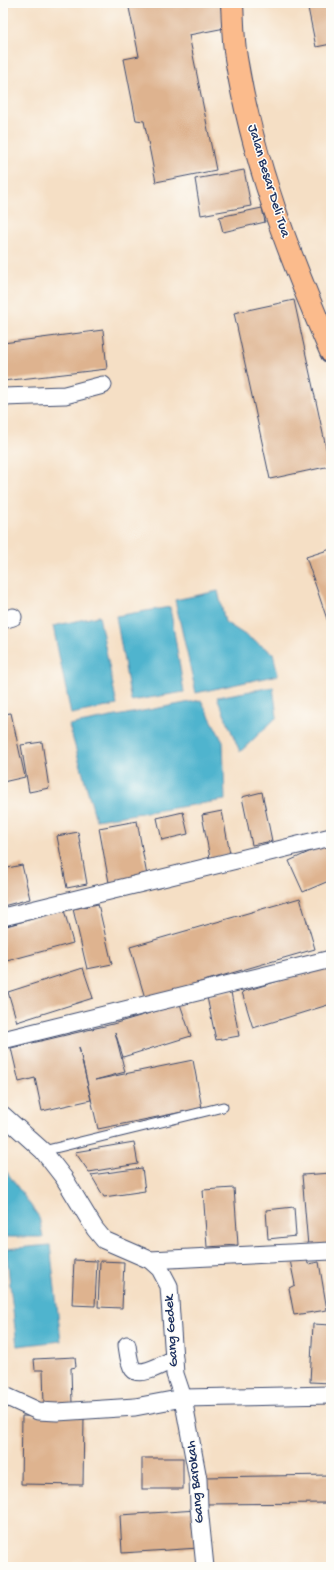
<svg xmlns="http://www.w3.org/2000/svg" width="334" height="1570" font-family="'Gochi Hand',sans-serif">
	<rect width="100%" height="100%" fill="#fdfcf7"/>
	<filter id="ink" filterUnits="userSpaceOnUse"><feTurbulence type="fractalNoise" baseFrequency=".025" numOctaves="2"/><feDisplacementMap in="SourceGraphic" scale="8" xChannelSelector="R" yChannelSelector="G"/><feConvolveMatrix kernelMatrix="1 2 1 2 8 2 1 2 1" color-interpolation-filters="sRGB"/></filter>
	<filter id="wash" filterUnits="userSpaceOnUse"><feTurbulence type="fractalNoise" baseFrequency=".012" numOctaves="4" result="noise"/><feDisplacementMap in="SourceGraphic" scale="16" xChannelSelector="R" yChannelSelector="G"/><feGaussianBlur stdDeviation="0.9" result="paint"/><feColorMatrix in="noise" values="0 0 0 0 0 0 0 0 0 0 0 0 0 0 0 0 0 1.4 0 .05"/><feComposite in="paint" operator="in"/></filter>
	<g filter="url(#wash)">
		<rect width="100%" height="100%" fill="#f5dfc5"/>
		<g fill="#50b4ce" stroke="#367296">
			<polygon points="218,591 225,622 273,653 278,675 196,693 175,600"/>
			<polygon points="170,607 184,692 131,701 116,616"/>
			<polygon points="99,616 117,705 71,714 53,626"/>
			<polygon points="273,687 277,717 240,752 217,697"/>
			<polygon points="201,700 223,742 225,800 96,820 69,725"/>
			<polygon points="3,1171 6,1171 39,1217 43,1237 3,1237"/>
			<polygon points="50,1245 61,1341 17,1346 6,1249"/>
		</g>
		<g id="blocks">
			<g fill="#deb38f">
				<polygon points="128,3 220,3 225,28 189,35 216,170 156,182 144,121 136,120 124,59 139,56"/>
				<polygon points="307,3 331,3 331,44 316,47"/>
				<polygon points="244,170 251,206 201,215 195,179"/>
				<polygon points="262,208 265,222 223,232 219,217"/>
				<polygon points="294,300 330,466 270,479 234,313"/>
				<polygon points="103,330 107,369 3,381 3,343"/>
				<polygon points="331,549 331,631 306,557"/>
				<polygon points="11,713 25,777 3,782 3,714"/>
				<polygon points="42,742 49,788 29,792 21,745"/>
				<polygon points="262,792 272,841 252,845 242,797"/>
				<polygon points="222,811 230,854 210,858 202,815"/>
				<polygon points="183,812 188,834 162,840 157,818"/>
				<polygon points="137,821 148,881 110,888 99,828"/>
				<polygon points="78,832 87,884 67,888 57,836"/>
				<polygon points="331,842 331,880 303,892 289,861"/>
				<polygon points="22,865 30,899 3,906 3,869"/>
				<polygon points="300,898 315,949 145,998 130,947"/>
				<polygon points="98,904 112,964 87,969 73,909"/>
				<polygon points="64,910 73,943 3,962 3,927"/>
				<polygon points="331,965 331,1004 253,1028 242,992"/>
				<polygon points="83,968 93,998 17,1022 8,992"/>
				<polygon points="231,992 239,1036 216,1040 207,997"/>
				<polygon points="180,1004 191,1036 123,1057 115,1032 125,1072 95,1080 193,1060 202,1108 98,1129 79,1047 91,1100 42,1111 35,1078 19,1082 11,1048 113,1024"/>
				<polygon points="134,1142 138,1164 89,1172 75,1152"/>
				<polygon points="142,1168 145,1191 104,1197 91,1175"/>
				<polygon points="331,1173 331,1244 308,1246 302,1175"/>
				<polygon points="234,1188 238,1245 207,1247 203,1190"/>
				<polygon points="294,1207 296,1236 268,1239 266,1210"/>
				<polygon points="307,1257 308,1264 319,1262 327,1310 294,1315 289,1288 295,1285 290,1260"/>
				<polygon points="74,1260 97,1261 95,1306 72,1305"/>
				<polygon points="100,1261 124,1262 122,1308 98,1307"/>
				<polygon points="313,1324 331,1325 331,1383 310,1382"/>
				<polygon points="75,1357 76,1367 71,1368 72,1404 44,1405 43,1370 35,1370 34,1359"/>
				<polygon points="22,1416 84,1417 83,1485 21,1484"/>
				<rect x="142" y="1458" width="41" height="31"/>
				<polygon points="331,1475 331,1503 204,1504 204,1477"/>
				<polygon points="197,1510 199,1548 122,1553 120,1515"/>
			</g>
		</g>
	</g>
	<g filter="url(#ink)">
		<use href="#blocks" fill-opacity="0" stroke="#3c496d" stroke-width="1"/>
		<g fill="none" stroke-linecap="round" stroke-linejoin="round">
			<g stroke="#3c496d" stroke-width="11">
				<polyline id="service" points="43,1151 223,1107"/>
			</g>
			<g stroke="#3c496d" stroke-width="19">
				<g id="minor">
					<polyline points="3,397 65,395 103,385"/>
					<polyline points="3,620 13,617"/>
					<polyline points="3,917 331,837"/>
					<polyline points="3,1040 331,959"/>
					<polyline points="3,1115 43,1151 64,1178 95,1229 104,1240 150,1260 160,1269 169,1286 175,1374 183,1398 331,1395"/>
					<polyline points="150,1260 331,1251"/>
					<path d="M127 1345C128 1352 129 1364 133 1369 140 1378 165 1363 174 1359"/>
					<polyline points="3,1395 38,1411 57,1412 135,1407 183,1398 198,1479 199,1507 205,1567"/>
				</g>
			</g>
			<g stroke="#3c496d" stroke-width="24">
				<path id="primary" d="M232 3C233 21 233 40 236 58 253 163 289 255 331 352"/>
			</g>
			<use href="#service" stroke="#fff" stroke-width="9"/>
			<use href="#minor" stroke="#fff" stroke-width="17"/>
			<use href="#primary" stroke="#fbbb8c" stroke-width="22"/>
		</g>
	</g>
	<g text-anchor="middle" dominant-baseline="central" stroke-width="3" stroke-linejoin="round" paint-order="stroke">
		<g font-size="14" fill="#1b2f5e" stroke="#fdfcf7">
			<text transform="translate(268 181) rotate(73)">Jalan Besar Deli Tua</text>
			<text transform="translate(172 1331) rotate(-94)">Gang Gedek</text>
			<text transform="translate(196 1482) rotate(-96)">Gang Barokah</text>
		</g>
	</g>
	<rect width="334" height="1570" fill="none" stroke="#fdfcf7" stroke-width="16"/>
</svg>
